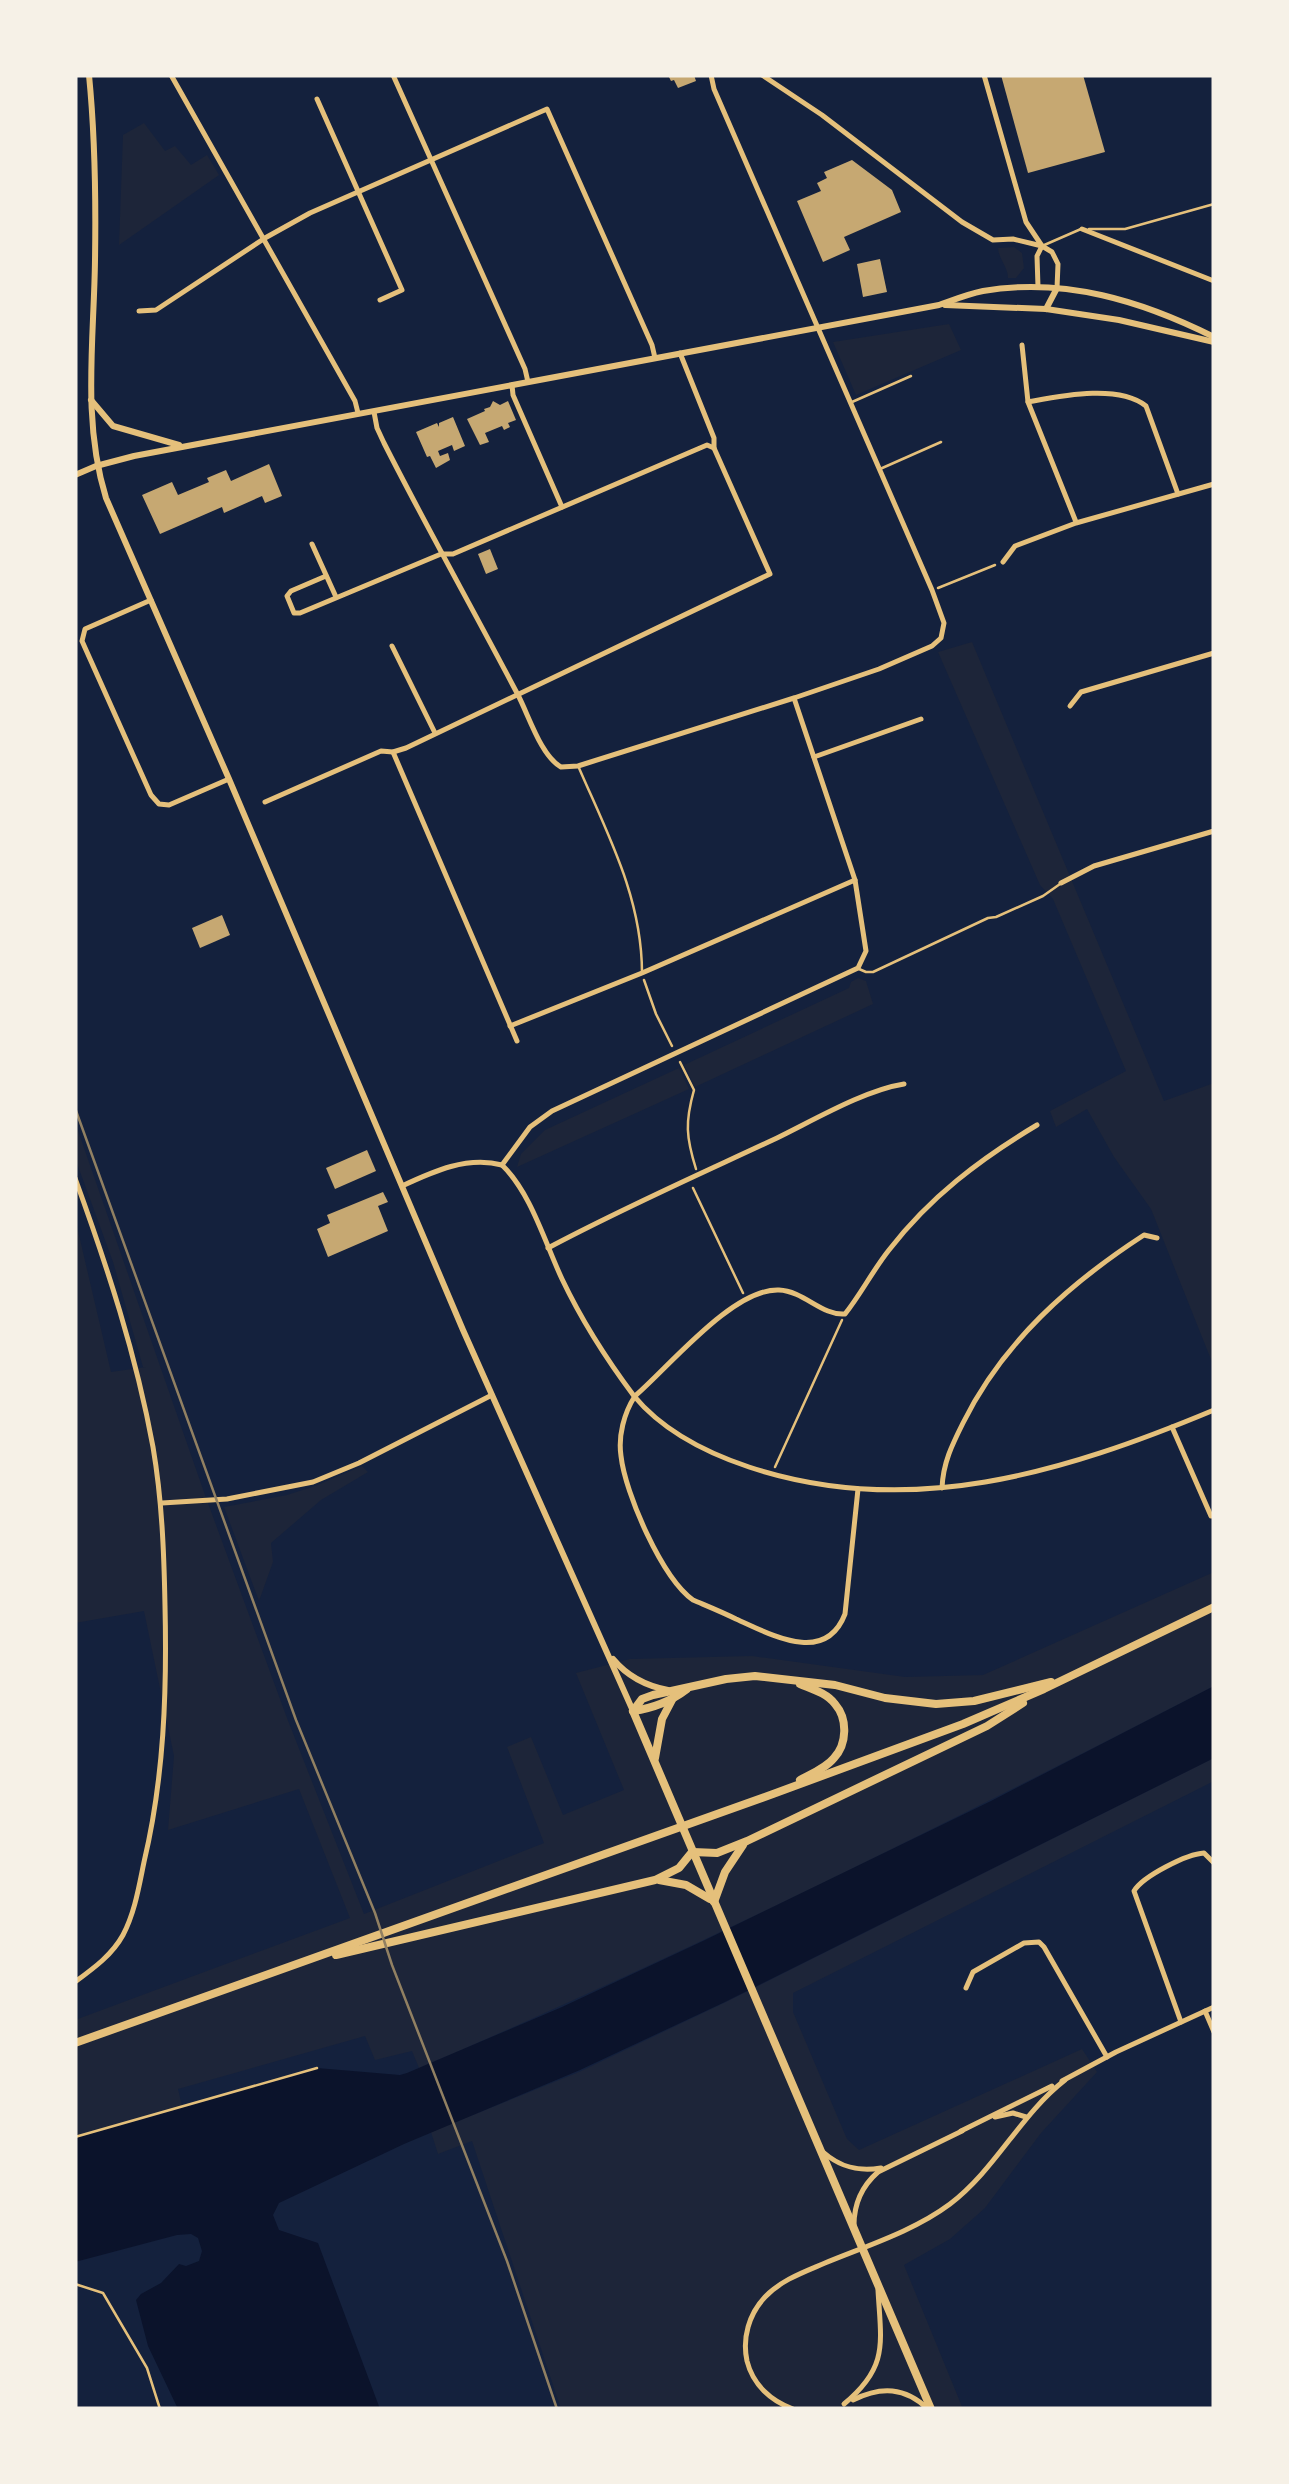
<svg xmlns="http://www.w3.org/2000/svg" width="1289" height="2484" font-family="'Exo 2',sans-serif">
	<rect width="100%" height="100%" fill="#14213d"/>
	<g fill="#1d2539">
		<polygon points="144,123 165,151 175,146 191,165 207,155 219,175 119,245 123,135"/>
		<path d="M1014 247 1022 253 1024 268 1016 278H1008C1008 267 999 260 998 248Z"/>
		<polygon points="949,324 961,350 856,395 833,342"/>
		<polygon points="972,642 1164,1101 1214,1083 1214,1367 1151,1209 1114,1157 1087,1109 1056,1127 1050,1111 1126,1071 1053,899 1040,885 938,652"/>
		<polygon points="858,978 866,981 873,1004 695,1087 684,1065 849,988 851,982"/>
		<polygon points="679,1068 689,1089 517,1167 521,1154 545,1130"/>
		<path d="M75 1122 205 1495 287 1718 364 1914 544 1843 507 1747 531 1737 563 1815 624 1790 576 1673 630 1659 752 1656 905 1677 983 1675 1214 1572V1686C952 1821 689 1953 419 2068L412 2051 375 2060 365 2036 178 2089 182 2106 75 2137V2020L350 1918 299 1789 168 1830 174 1756 144 1611 75 1623V1218L111 1372 146 1367H143L113 1262 75 1158Z"/>
		<polygon points="362,1466 368,1472 321,1500 271,1543 273,1562 259,1601 224,1507 287,1495 315,1486"/>
		<polygon points="1214,1758 1214,1781 793,1993 793,2012 847,2139 859,2150 1082,2049 1097,2072 1041,2133 985,2208 950,2239 904,2265 963,2409 561,2409 472,2141 438,2154 431,2132 579,2072 726,2002"/>
	</g>
	<polygon fill="#0b132b" points="1214,1686 1214,1758 725,2002 580,2070 404,2144 279,2203 273,2215 279,2230 318,2243 380,2409 178,2409 148,2346 136,2300 141,2294 161,2283 179,2264 186,2266 199,2261 202,2251 198,2238 191,2234 177,2235 75,2262 75,2137 317,2068 400,2075 407,2073 562,2007 705,1940 991,1801"/>
	<g fill="#c6a872">
		<polygon points="668,75 694,75 696,81 678,88 674,80 671,81"/>
		<polygon points="1001,75 1083,75 1105,152 1028,173"/>
		<polygon points="852,160 892,190 901,212 844,237 850,250 823,262 797,201 821,191 817,183 827,178 824,172"/>
		<polygon points="880,259 887,292 863,297 857,264"/>
		<polygon points="493,401 500,405 508,401 516,420 508,423 510,427 504,430 502,426 485,433 489,442 480,445 467,419 485,411 484,409 490,407"/>
		<polygon points="453,417 465,446 454,451 452,445 438,451 440,456 448,453 450,460 436,468 430,456 427,457 416,432 437,423 439,427 439,423"/>
		<polygon points="269,464 282,496 265,503 262,496 224,513 222,507 160,534 142,495 172,482 178,495 209,482 207,478 226,470 231,481"/>
		<polygon points="490,549 498,569 486,574 478,554"/>
		<polygon points="222,915 230,935 200,948 192,928"/>
		<polygon points="367,1150 376,1171 335,1189 326,1168"/>
		<polygon points="383,1192 388,1202 378,1206 388,1231 328,1257 317,1229 330,1223 327,1215"/>
	</g>
	<g fill="none" stroke-linecap="round" stroke-linejoin="round">
		<g stroke="#e5c07b" stroke-width="2.5">
			<polyline points="938,588 995,565"/>
			<polyline points="644,980 656,1014 672,1046"/>
			<path d="M680 1062 694 1090C685 1122 686 1137 696 1169"/>
			<polyline points="693,1188 743,1293"/>
			<polyline points="775,1467 842,1320"/>
			<polyline points="75,2137 317,2068"/>
		</g>
		<g stroke="#e5c07b" stroke-width="2.5">
			<polyline points="1089,229 1125,229 1214,204"/>
			<polyline points="1042,246 1081,229"/>
			<polyline points="852,402 911,376"/>
			<polyline points="880,469 941,442"/>
			<path d="M579 768C608 835 642 898 642 973"/>
			<polyline points="859,969 866,972 873,972 988,918 996,917 1043,896 1060,884"/>
			<polyline points="75,2284 103,2293 147,2368 160,2409"/>
		</g>
		<g stroke="#e5c07b" stroke-width="5">
			<polyline points="171,75 355,401 358,413"/>
			<polyline points="393,75 525,369 528,382"/>
			<polyline points="762,75 822,115 962,222 993,240 1013,239 1042,246"/>
			<polyline points="984,75 1026,222 1042,246 1052,252 1058,264 1057,288"/>
			<polyline points="317,99 402,290 380,300"/>
			<polyline points="1082,229 1214,281"/>
			<polyline points="1038,287 1037,256 1042,246"/>
			<polyline points="139,311 156,310 265,238 310,213 547,109 652,345 655,358"/>
			<polyline points="1022,345 1028,402 1076,522"/>
			<polyline points="680,353 714,438 714,448"/>
			<polyline points="512,385 513,395 562,507"/>
			<path d="M1028 402C1061 396 1118 384 1146 406L1178 494"/>
			<path d="M374 412 377 428 384 443C427 528 474 611 518 695 529 716 541 756 561 767L578 766 794 698 879 669 932 646 941 638 944 623 932 590 714 89 711 75"/>
			<polyline points="312,544 336,597"/>
			<polyline points="1003,562 1015,546 1076,523 1214,484"/>
			<polyline points="151,600 85,629 82,641 151,795 159,804 169,805 229,779"/>
			<polyline points="392,646 435,733"/>
			<polyline points="1070,706 1081,692 1214,653"/>
			<polyline points="393,752 517,1041"/>
			<polyline points="814,757 921,719"/>
			<polyline points="265,802 381,751 393,752 406,748 770,574 714,448 707,445 453,554 441,554 300,613 294,613 287,596 291,591 326,576"/>
			<polyline points="1061,883 1094,866 1214,831"/>
			<polyline points="510,1026 642,973 855,880"/>
			<path d="M502 1165C531 1193 545 1243 562 1279 581 1319 607 1360 634 1396 663 1431 707 1453 749 1467 910 1520 1063 1473 1214 1410"/>
			<polyline points="502,1165 530,1127 552,1111 858,968 866,951 855,880 794,698"/>
			<path d="M75 1178C107 1266 136 1354 153 1447 162 1500 164 1552 165 1606 167 1692 164 1778 144 1862 139 1886 135 1912 123 1935 112 1955 94 1968 75 1982"/>
			<path d="M402 1186C434 1171 467 1156 502 1165"/>
			<path d="M548 1248C623 1208 700 1174 777 1138 814 1120 865 1090 904 1084"/>
			<polyline points="1172,1427 1211,1516 1214,1516"/>
			<path d="M942 1488C943 1463 952 1445 963 1423 1003 1342 1070 1283 1144 1235L1157 1238"/>
			<path d="M858 1489 845 1614C825 1666 770 1634 736 1619 722 1612 707 1606 693 1600 662 1578 625 1493 621 1456 618 1436 624 1413 635 1396 669 1367 733 1288 779 1290 804 1291 822 1316 845 1314 861 1294 873 1270 889 1250 930 1197 980 1159 1037 1125"/>
			<polyline points="162,1503 227,1499 313,1482 359,1463 492,1395"/>
			<polyline points="966,1988 973,1972 1024,1943 1039,1942 1044,1947 1107,2057"/>
			<polyline points="1205,2011 1214,2032"/>
			<path d="M1181 2022 1134 1891C1143 1876 1187 1854 1204 1853L1214 1863"/>
			<polyline points="1062,2081 1116,2052 1214,2007"/>
			<polyline points="995,2117 1013,2113 1026,2117"/>
			<polyline points="961,2131 1052,2086"/>
			<path d="M823 2152C840 2167 858 2172 881 2168"/>
			<path d="M854 2225C854 2203 862 2186 878 2172L962 2131"/>
			<path d="M853 2400C881 2386 905 2387 928 2409"/>
			<path d="M844 2404C889 2367 881 2343 878 2290"/>
			<path d="M793 2409C771 2401 753 2385 747 2361 742 2338 749 2314 765 2297 781 2280 804 2272 825 2263 866 2246 914 2231 950 2204 996 2169 1020 2115 1065 2080"/>
		</g>
		<g stroke="#e5c07b" stroke-width="6">
			<path d="M89 75C95 136 96 199 95 260 94 341 82 420 106 498L229 779 463 1330 633 1711"/>
			<polyline points="945,305 1046,309 1119,320 1214,342"/>
			<polyline points="1046,309 1057,288"/>
			<polyline points="91,400 113,426 179,445"/>
			<path d="M75 475 96 466 134 456 939 305C953 300 968 294 983 291 1065 277 1142 301 1214 337"/>
			<path d="M613 1659C628 1677 646 1686 668 1690"/>
		</g>
		<g stroke="#e5c07b" stroke-width="8">
			<path d="M800 1684C812 1689 827 1693 835 1704 848 1719 847 1744 834 1758 826 1768 811 1774 800 1780"/>
			<polyline points="633,1711 931,2409"/>
			<polyline points="633,1711 642,1699 653,1695 726,1679 755,1676 835,1685 885,1698 936,1704 974,1701 1051,1682"/>
			<path d="M633 1711C654 1708 670 1702 687 1689"/>
			<polyline points="655,1758 662,1719 672,1700"/>
			<polyline points="693,1852 717,1853 747,1841 987,1726 1023,1703"/>
			<polyline points="659,1880 686,1885 710,1899"/>
			<polyline points="714,1902 725,1872 743,1845"/>
			<polyline points="336,1955 655,1880 679,1868 692,1852"/>
			<polyline points="75,2043 773,1794 963,1724 1044,1689 1214,1607"/>
		</g>
		<polyline stroke="#918062" stroke-width="2.5" points="75,1108 296,1720 375,1913 392,1965 507,2261 557,2409"/>
	</g>
	<rect width="1289" height="2484" fill="none" stroke="#f6f1e7" stroke-width="155"/>
</svg>
